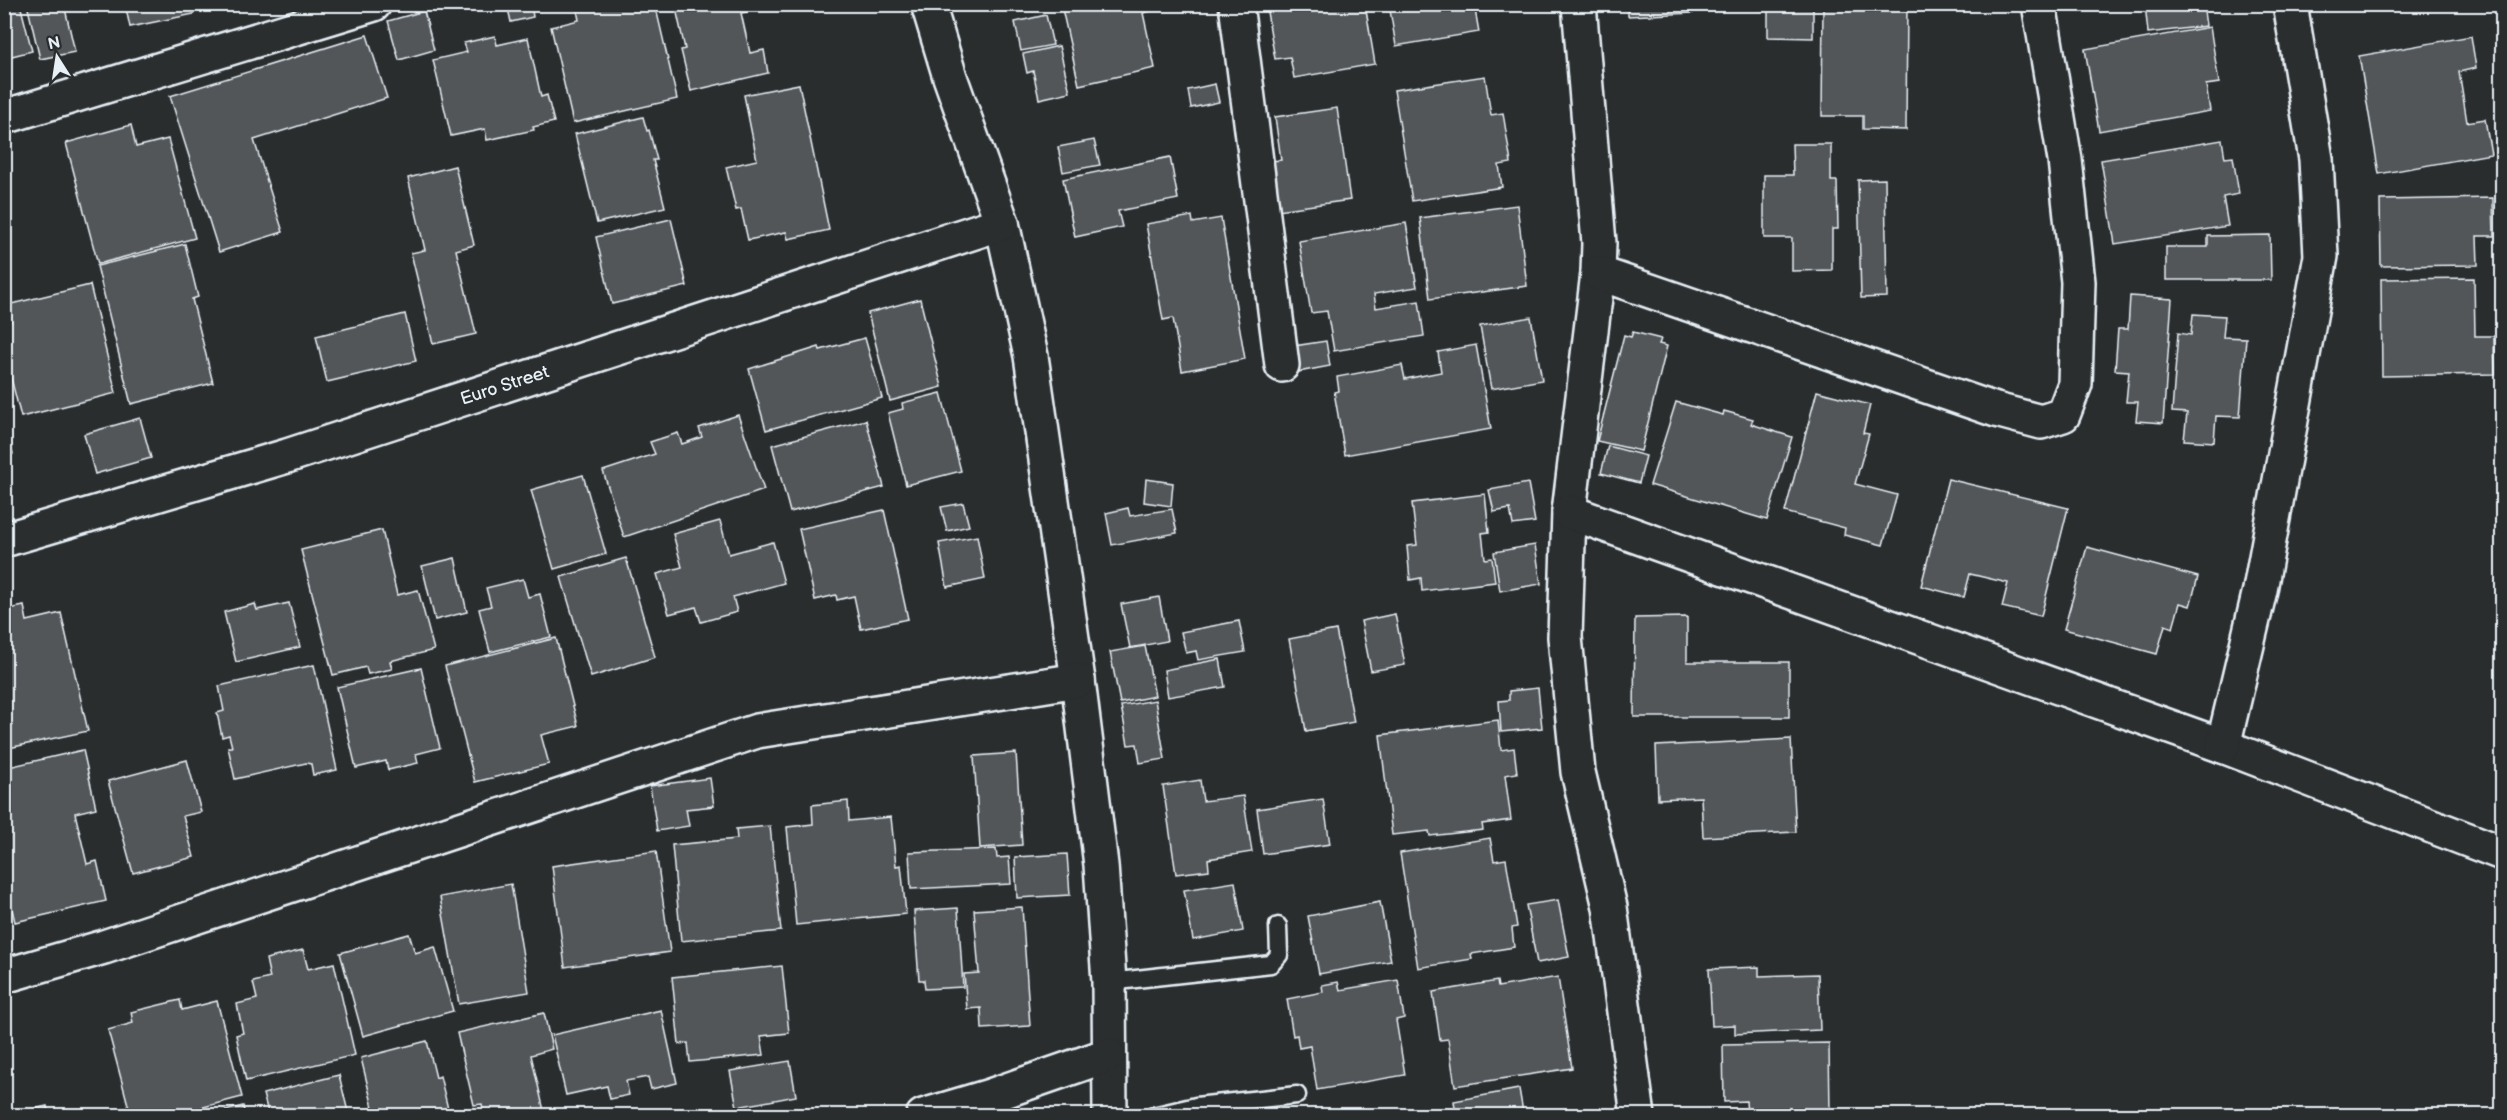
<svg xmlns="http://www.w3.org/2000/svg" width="2507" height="1120" font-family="'Balsamiq Sans',sans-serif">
	<rect width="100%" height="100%" fill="#2a2d2e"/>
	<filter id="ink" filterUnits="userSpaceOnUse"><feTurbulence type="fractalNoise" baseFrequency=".0167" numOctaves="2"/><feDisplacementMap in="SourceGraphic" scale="12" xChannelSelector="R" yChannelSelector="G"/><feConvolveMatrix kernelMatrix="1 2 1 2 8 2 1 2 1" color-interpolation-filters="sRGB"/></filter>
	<g filter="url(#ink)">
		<g fill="#535759" stroke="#e8f1f8" stroke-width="1.5">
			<polygon points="4,4 20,4 32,51 4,58"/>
			<polygon points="27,4 64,4 75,52 40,59"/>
			<polygon points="125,4 192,4 194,14 130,27"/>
			<polygon points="507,4 531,4 533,17 511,22"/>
			<polygon points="602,4 631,4 632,8 655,4 677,99 573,123 551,27 579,20 577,10"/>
			<polygon points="675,4 745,4 747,12 741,13 750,53 764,50 768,73 691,91 681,50 685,49"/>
			<polygon points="1061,4 1166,4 1167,7 1143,13 1155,68 1079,85"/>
			<polygon points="1273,4 1365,4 1375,64 1294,78 1290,57 1275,59 1266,6"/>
			<polygon points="1389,4 1474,4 1479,32 1396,46"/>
			<polygon points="1628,4 1692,4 1693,13 1628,16"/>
			<polygon points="1749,4 1813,4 1813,38 1768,37 1768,10 1749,9"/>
			<polygon points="1823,4 1907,4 1906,130 1863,129 1863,116 1822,116"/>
			<polygon points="2145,4 2203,4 2206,26 2148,33"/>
			<polygon points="424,11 434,50 399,60 388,21"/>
			<polygon points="1046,15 1053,45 1021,51 1015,22"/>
			<polygon points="2210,27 2219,83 2206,85 2210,111 2099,131 2085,49"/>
			<polygon points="367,35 387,98 254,140 283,232 219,252 170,96"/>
			<polygon points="495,36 497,45 528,38 541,97 547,95 554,122 533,127 534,130 487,140 485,129 451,136 433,60 467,52 464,43"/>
			<polygon points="2471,36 2476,68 2459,72 2467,122 2485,119 2491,154 2379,174 2359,56"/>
			<polygon points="1059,46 1070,92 1039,99 1033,71 1027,73 1023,54"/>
			<polygon points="1485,76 1491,115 1503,113 1511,163 1499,165 1502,187 1412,201 1394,90"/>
			<polygon points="799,84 829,230 788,239 786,232 748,240 741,209 736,210 726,167 757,160 744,95"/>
			<polygon points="1215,84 1219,102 1191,108 1188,90"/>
			<polygon points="1337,108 1350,200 1278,210 1271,161 1281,160 1275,117"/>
			<polygon points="643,117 647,131 649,130 657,160 653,160 665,207 597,223 575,134"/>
			<polygon points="131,125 136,147 168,139 195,238 98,264 66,143"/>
			<polygon points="1094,140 1100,165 1063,172 1058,147"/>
			<polygon points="2222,140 2225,158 2233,157 2239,194 2223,197 2228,226 2115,244 2101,160"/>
			<polygon points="1792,144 1831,144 1831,181 1837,181 1838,229 1832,229 1832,270 1792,271 1792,238 1764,238 1764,175 1793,175"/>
			<polygon points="1170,157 1178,199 1118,211 1122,227 1075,237 1063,179"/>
			<polygon points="455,166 474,245 456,250 476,334 433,344 411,253 425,250 408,178"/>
			<polygon points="1885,179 1887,297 1861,298 1858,180"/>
			<polygon points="2493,198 2494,236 2477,236 2478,265 2381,266 2380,200"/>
			<polygon points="1517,205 1527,286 1430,299 1420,218"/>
			<polygon points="1192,216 1193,223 1221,218 1245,359 1182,371 1173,318 1163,320 1146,224"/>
			<polygon points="671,219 687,286 612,304 596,237"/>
			<polygon points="1406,223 1417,287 1374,294 1376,308 1419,301 1424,336 1334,351 1327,311 1311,313 1299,241"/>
			<polygon points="2270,235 2271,280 2166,280 2166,247 2208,247 2208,236"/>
			<polygon points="185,244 198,297 192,299 213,383 131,404 97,266"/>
			<polygon points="2474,278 2475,336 2494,336 2495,374 2382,376 2381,279"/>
			<polygon points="90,285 116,393 21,417 4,351 4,323 11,322 7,305"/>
			<polygon points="2130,296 2172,299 2163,423 2136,421 2138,402 2126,402 2129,371 2115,370 2118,329 2128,329"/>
			<polygon points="920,299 942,387 890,401 868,313"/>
			<polygon points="405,314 416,361 327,382 316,336"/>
			<polygon points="2193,314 2225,316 2223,337 2246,338 2240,417 2216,416 2214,442 2184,440 2187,413 2172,412 2178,333 2191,335"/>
			<polygon points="1531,317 1542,380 1491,389 1480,326"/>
			<polygon points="1633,332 1661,339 1659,344 1667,346 1641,451 1597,441 1624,335 1631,337"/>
			<polygon points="865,338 882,398 766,430 749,369 819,347 820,350"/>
			<polygon points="1326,341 1330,366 1298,372 1294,346"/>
			<polygon points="1476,345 1491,429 1345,455 1334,392 1339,391 1337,377 1402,365 1405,379 1441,372 1438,352"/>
			<polygon points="1817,391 1870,405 1863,433 1869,434 1855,484 1897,495 1883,545 1844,535 1845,528 1785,512"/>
			<polygon points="941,393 961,471 906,485 888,413 903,409 902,403"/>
			<polygon points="1676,402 1723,415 1724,411 1753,419 1751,424 1792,437 1767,520 1650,485"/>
			<polygon points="4,413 13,454 4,456"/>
			<polygon points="738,415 764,490 624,537 603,471 655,454 650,442 678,433 682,444 702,437 699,428"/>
			<polygon points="140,418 151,458 95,474 84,434"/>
			<polygon points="866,420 884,487 790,512 772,445"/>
			<polygon points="1608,446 1646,456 1639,483 1601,473"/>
			<polygon points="583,475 606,554 554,569 531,490"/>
			<polygon points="1146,479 1173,483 1171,506 1144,502"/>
			<polygon points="1948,479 2068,508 2041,616 2002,607 2008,583 1970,574 1964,597 1921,586"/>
			<polygon points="1528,483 1535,522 1513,525 1510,509 1494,512 1489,490"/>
			<polygon points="1485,494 1489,532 1482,533 1485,559 1492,558 1495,582 1422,591 1421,578 1410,580 1407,546 1417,545 1412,503"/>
			<polygon points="963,503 969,526 947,531 941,507"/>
			<polygon points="1128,508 1130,516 1172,509 1177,533 1112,545 1106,513"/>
			<polygon points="884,510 908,619 861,629 854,596 837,600 836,595 815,600 799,529"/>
			<polygon points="720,521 729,554 773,542 784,583 733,597 737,612 701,622 696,607 669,614 657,574 682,567 673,534"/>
			<polygon points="382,530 397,595 418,590 434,650 390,661 392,669 368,674 366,667 333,675 301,550"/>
			<polygon points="977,536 985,579 947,587 939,543"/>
			<polygon points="1535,545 1541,584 1500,591 1494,552"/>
			<polygon points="2087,547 2198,577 2190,606 2180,603 2173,628 2165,625 2157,654 2064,629"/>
			<polygon points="455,558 467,612 435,620 422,566"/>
			<polygon points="626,558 655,657 591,677 561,577"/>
			<polygon points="523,579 528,597 540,594 551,637 490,652 479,609 491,606 486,588"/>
			<polygon points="1159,597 1167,641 1130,648 1121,604"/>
			<polygon points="289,603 300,647 236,662 224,612 255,604 257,610"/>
			<polygon points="24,606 27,621 61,613 88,731 4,749 4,610"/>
			<polygon points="1395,614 1405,665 1371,671 1361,621"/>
			<polygon points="1687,617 1687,662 1789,662 1789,717 1634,717 1635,618"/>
			<polygon points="1239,621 1245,652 1198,660 1196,651 1186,653 1181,632"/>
			<polygon points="1336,630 1354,722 1306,731 1289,639"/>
			<polygon points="556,638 578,726 541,735 549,764 475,782 445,666"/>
			<polygon points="1145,646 1155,696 1120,703 1110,652"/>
			<polygon points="1220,659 1225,687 1168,697 1164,670"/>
			<polygon points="314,665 337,770 313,775 311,764 306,763 235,779 228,747 232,747 229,735 222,737 217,713 224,711 219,686"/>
			<polygon points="421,668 440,748 416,754 418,763 388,770 386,761 356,768 337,687"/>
			<polygon points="1538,688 1542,728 1501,732 1499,701 1509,700 1509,691"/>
			<polygon points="1155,700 1165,759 1140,763 1137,744 1128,745 1121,706"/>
			<polygon points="1498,720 1501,750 1514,748 1517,773 1505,775 1511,820 1482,824 1483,830 1430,836 1429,831 1392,835 1380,735"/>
			<polygon points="1791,739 1796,832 1703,837 1701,797 1658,799 1656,746"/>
			<polygon points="83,750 96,808 75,813 87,864 97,861 106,901 15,922 4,875 4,768"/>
			<polygon points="1016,753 1022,845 980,848 974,756"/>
			<polygon points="187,760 201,812 183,816 194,857 133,873 108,781"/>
			<polygon points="710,778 714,806 686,809 689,826 657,831 650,786"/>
			<polygon points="1200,780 1203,801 1243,796 1252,852 1208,859 1209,870 1176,874 1163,786"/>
			<polygon points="1323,799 1330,844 1263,854 1257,809"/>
			<polygon points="848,801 849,821 891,817 896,866 901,865 906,914 796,925 787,827 813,824 812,805"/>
			<polygon points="770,826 781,931 681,941 672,845 737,839 736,829"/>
			<polygon points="1490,838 1494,861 1506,859 1517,927 1512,928 1514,947 1471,954 1472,959 1418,968 1400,853"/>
			<polygon points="996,849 997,858 1009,857 1011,884 911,889 909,852"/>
			<polygon points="656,851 670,952 565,967 552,866"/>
			<polygon points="1067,854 1070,895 1017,898 1015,857"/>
			<polygon points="1235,882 1243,931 1193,940 1184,890"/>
			<polygon points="511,884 529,992 459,1004 440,897"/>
			<polygon points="1558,900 1569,957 1537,963 1526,905"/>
			<polygon points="1380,902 1391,961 1319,974 1308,916"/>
			<polygon points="1022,907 1030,1026 982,1029 981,1008 967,1009 964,974 979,973 974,910"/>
			<polygon points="958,908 963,987 925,989 924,980 919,980 914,911"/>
			<polygon points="409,934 415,953 435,947 453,1011 363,1036 340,953"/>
			<polygon points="303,950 308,969 334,963 355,1055 246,1081 236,1035 243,1033 237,1004 257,999 253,982 270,978 266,959"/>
			<polygon points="782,966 789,1033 761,1036 764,1055 690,1062 688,1043 679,1044 672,977"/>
			<polygon points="1759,967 1759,976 1818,974 1820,1030 1735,1034 1735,1025 1712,1026 1709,969"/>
			<polygon points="1558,977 1572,1068 1455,1086 1448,1039 1440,1040 1433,992 1497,981 1498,987"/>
			<polygon points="1398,980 1404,1018 1396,1020 1405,1075 1317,1090 1310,1046 1299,1048 1297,1035 1293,1036 1287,999 1323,992 1322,985 1338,982 1340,990"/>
			<polygon points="180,1000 182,1010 217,1001 242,1097 169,1116 131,1116 108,1030 133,1023 131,1012"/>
			<polygon points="661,1010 677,1083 651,1089 648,1077 626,1081 629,1095 610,1099 607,1086 566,1095 552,1035"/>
			<polygon points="544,1013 552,1049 531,1055 545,1115 484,1116 482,1104 474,1105 457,1033"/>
			<polygon points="427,1041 436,1078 440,1076 449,1113 440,1116 375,1116 361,1058"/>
			<polygon points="1829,1043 1830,1113 1747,1114 1746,1101 1724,1102 1723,1045"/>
			<polygon points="790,1061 796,1096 737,1107 730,1071"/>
			<polygon points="339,1075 349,1116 269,1116 263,1094"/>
			<polygon points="1519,1089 1523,1112 1541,1109 1542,1116 1456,1116 1454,1101"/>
			<polygon points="47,1106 49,1116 9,1116 9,1115"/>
			<polygon points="243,1106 245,1116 207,1116"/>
			<polygon points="1403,1109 1404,1116 1368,1116"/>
		</g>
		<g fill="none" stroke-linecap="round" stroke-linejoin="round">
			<g stroke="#e8f1f8" stroke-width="21">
				<g id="service">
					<polyline points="1109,982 1271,964 1279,955 1278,926"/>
					<polyline points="1153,1116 1196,1106 1297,1095"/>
				</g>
			</g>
			<g stroke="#e8f1f8" stroke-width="38">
				<g id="minor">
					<polyline points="928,4 950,77 1002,223 1031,356 1078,680 1101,865 1109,982 1110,1116"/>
					<polyline points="1236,4 1282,365"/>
					<polyline points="1579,4 1599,243 1598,273 1569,512 1565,637 1578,772 1610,907 1638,1116"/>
					<polyline points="4,117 374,4"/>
					<polyline points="1598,273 1996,410 2041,422 2063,415 2075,384 2078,282 2065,160 2039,4"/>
					<polyline points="1569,512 2223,746 2502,853"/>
					<path id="s1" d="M4 540 287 456 1002 223"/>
					<polyline points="2223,746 2260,590 2321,256 2316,159 2290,4"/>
					<polyline points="4,976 104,947 757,731 1078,680"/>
					<polyline points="923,1116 990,1096 1108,1055"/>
				</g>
			</g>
			<use href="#service" stroke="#2a2d2e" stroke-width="16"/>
			<use href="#minor" stroke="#2a2d2e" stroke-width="33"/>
		</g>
	</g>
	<g text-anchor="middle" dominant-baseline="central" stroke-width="5" stroke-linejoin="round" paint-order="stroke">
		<g font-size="18" fill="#e8f1f8" stroke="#2a2d2e">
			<text stroke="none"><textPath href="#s1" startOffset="524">Euro Street</textPath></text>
		</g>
	</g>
	<rect width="2507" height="1120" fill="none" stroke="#2a2d2e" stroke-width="24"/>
	<rect x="12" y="12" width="2483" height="1096" fill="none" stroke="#e8f1f8" stroke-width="2" filter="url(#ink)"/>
	<g transform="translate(57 57) rotate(348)" stroke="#2a2d2e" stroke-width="4.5" paint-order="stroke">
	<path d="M0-4.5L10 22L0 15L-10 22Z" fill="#e8f1f8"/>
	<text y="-9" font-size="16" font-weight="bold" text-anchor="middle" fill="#e8f1f8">N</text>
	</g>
</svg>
